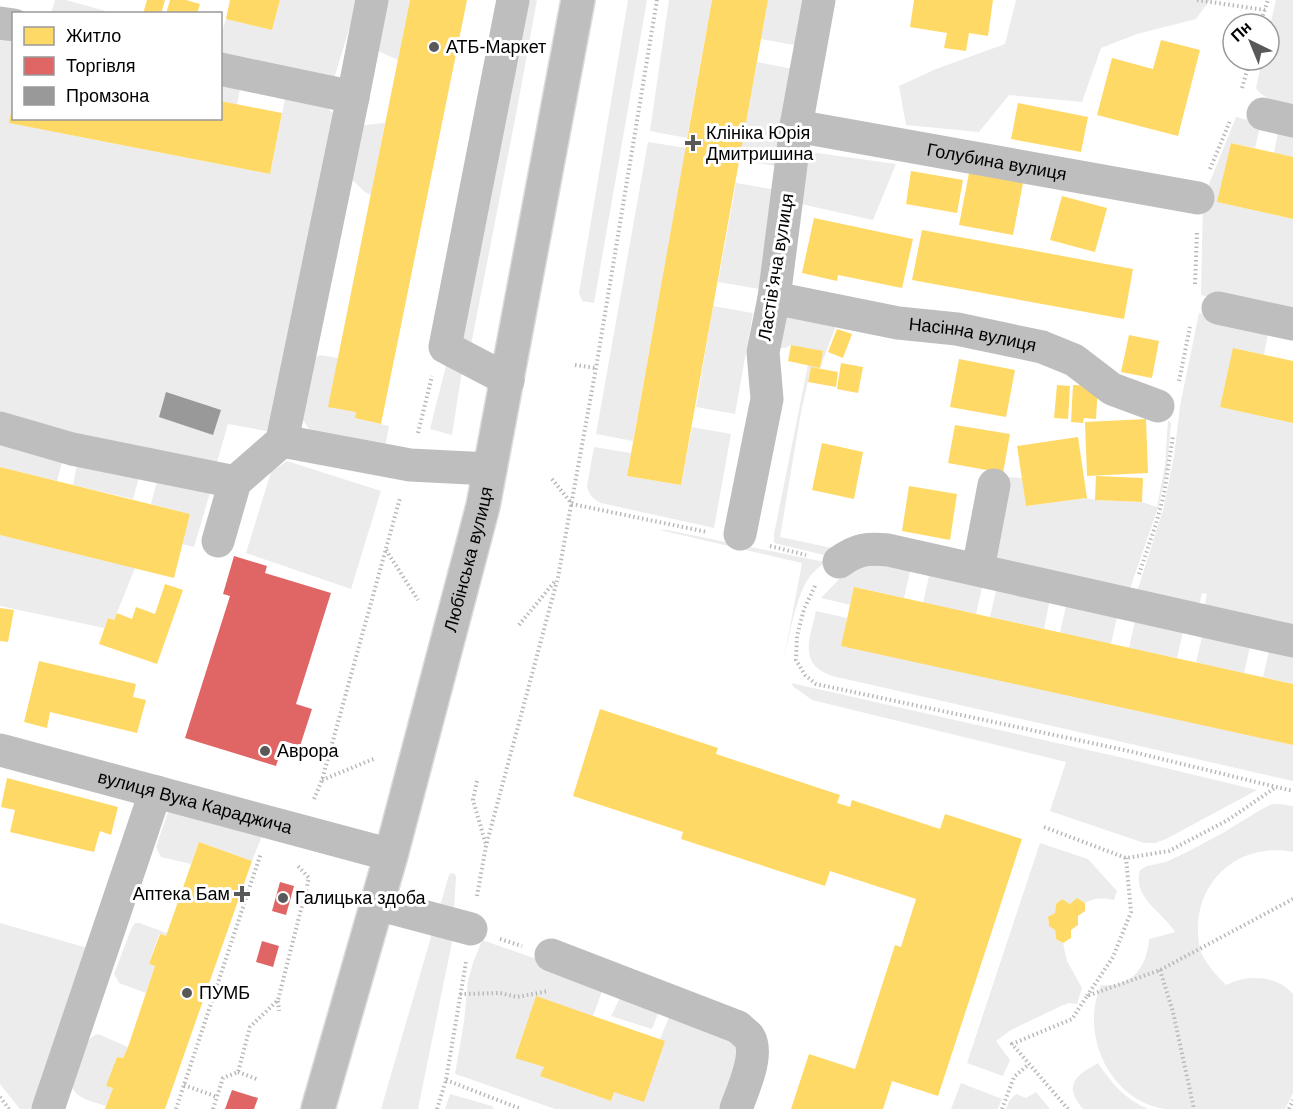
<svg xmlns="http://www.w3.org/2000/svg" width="1293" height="1109" font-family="Arial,sans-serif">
	<rect width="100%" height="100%" fill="#fff"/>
	<g fill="#ececec">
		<polygon points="55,0 66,0 113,13 51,13"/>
		<polygon points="280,0 358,0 333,82 221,60 221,34 226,19 272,30"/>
		<polygon points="386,0 410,0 398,60 374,49"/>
		<polygon points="524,0 537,0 517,109 471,345 454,345"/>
		<polygon points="628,0 647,0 594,303 582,301 579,293"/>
		<polygon points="669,0 712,0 687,138 650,131"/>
		<polygon points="768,0 808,0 800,46 761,39"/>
		<polygon points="1016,0 1210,0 1196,19 1137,34 1101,48 1082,102 1009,95 979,132 906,125 899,86 936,69 1005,44"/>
		<path d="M1276 0H1293V104C1281 101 1262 100 1256 88L1262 60H1269V30Z"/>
		<polygon points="0,37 13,38 14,103 10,123 270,174 286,94 320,102 333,113 336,133 272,432 228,424 215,469 0,419"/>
		<polygon points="757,62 798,70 781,167 739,160"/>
		<polygon points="220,79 241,83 237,105 221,101"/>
		<polygon points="1236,117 1261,123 1255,148 1231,143 1218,202 1293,219 1293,316 1201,295 1203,199"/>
		<polygon points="385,123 371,195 365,192 346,174 356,126"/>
		<polygon points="1279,127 1293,130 1293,157 1274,153"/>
		<polygon points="648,142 686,148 633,441 596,434"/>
		<polygon points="803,151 896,164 873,220 801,204"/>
		<polygon points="736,183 777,190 759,289 718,282"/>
		<polygon points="713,306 753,313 735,414 696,407"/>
		<polygon points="780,313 838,320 820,368 811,368 801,412 780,537 832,548 824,555 774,543 774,534 807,370 810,349 791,345 785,348 777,348"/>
		<polygon points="1199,313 1269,328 1264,355 1234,348 1221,407 1293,423 1293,635 1203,614 1207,594 1202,593 1197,613 1135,598 1163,510 1174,456 1180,406"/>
		<polygon points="320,355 338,358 356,412 355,418 389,426 385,448 311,432 297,411 312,359"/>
		<polygon points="448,358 463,364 452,435 430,429"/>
		<polygon points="1168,420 1171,423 1167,470 1158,508 1127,597 1000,564 992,549 1006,477 1022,478 1026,506 1087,498 1095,500 1142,502 1157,507 1165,465"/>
		<path d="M692 427 731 434 714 528 601 503C593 499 589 495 587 486L594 447 631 453 627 476 681 485Z"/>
		<polygon points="0,438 64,455 57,481 0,467"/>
		<polygon points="78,458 141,470 133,499 73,485"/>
		<polygon points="287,461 381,491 351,589 246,553 271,472"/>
		<polygon points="159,473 212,486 194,547 182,544 190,514 151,504"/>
		<path d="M660 530H667L825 562C821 566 815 570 811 575 795 594 788 644 782 669L802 563Z"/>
		<polygon points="0,535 135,568 114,620 108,618 104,628 0,606"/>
		<polygon points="860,562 912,563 904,598 854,587 851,605 821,598 846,572"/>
		<polygon points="931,567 984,579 976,614 923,603"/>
		<polygon points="998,582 1051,594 1044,629 990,617"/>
		<polygon points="1068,597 1119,608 1111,644 1060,633"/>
		<path d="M816 611 847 618 842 645 1293 745V781L850 680C843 678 834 677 827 674 798 662 811 634 816 611Z"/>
		<polygon points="1137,612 1185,623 1177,658 1129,648"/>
		<polygon points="1204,627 1252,638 1244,673 1196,663"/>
		<polygon points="1271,642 1293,647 1293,684 1263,677"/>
		<polygon points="791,683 1128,759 1257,790 1166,839 1155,843 1144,843 1050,811 1066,762 812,700 794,687"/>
		<polygon points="171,803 266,826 252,861 199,842 191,864 161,857 156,847"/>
		<path d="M1272 804H1279L1293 806V852C1245 842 1201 874 1198 924 1198 933 1198 943 1201 952 1206 964 1217 976 1226 985 1248 974 1276 975 1293 994V1093L1285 1109H1165C1110 1101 1079 1034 1101 985 1131 988 1147 968 1149 939L1175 932C1162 911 1132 898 1140 870L1147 866 1166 862 1191 850 1221 834 1262 809Z"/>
		<path d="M1040 843 1088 859 1117 891 1114 900C1104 898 1095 897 1085 903L1077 898 1070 904 1062 899 1056 904 1055 913 1048 918 1049 926 1055 930 1056 939 1063 943 1067 961 1082 988 1077 1004 1069 1003 1061 1006 1011 1030 996 1041 1010 1060 1003 1076 967 1063Z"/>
		<polygon points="451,873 455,874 456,877 452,942 419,1104 418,1109 381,1109 449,875"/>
		<polygon points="0,923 91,949 37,1109 20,1109 0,1084"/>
		<polygon points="135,923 139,923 167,933 166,936 159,934 149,964 155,966 146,993 119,983 114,974 132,927"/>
		<polygon points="482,940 605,983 593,1016 536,997 515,1057 544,1067 541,1076 611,1101 614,1092 660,1039 672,1010 739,1041 727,1109 555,1109 470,1079 455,1074 464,1022 468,980 473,963"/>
		<polygon points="621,996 661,1006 652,1029 611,1016"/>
		<path d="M98 1034 128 1047 123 1058 117 1057 107 1086 113 1088 106 1106C95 1102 75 1099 72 1086L89 1040 93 1036Z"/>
		<path d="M1098 1063C1111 1083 1126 1100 1148 1109H1083C1063 1085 1075 1076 1098 1063Z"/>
		<polygon points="961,1083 1002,1099 998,1109 951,1109"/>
		<polygon points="1036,1092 1050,1109 1006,1109 1009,1101 1016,1094 1026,1098"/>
		<polygon points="450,1094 492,1106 494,1109 445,1109"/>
	</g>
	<g fill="#ffd966">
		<polygon points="147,0 165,0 161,14 143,14"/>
		<polygon points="170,0 186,0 200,4 197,14 166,14"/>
		<polygon points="230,0 280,0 272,30 226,19"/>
		<polygon points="410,0 467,0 381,424 355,418 356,412 328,407"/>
		<polygon points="712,0 768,0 681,485 627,476"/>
		<polygon points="914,0 993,0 988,36 969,33 966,51 944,48 947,33 910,27"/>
		<polygon points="1161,40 1200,50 1178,136 1097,115 1112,58 1153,69"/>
		<polygon points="220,101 282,113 270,174 9,123 12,108 14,118 220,118"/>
		<polygon points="1018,103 1088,117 1081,152 1011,139"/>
		<polygon points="1231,143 1293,157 1293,219 1217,202"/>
		<polygon points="911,171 963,180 957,213 906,204"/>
		<polygon points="969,173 1023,183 1013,235 959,225"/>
		<polygon points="1062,196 1107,208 1095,252 1050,240"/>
		<polygon points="814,218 913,239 902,288 838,275 837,281 802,273"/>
		<polygon points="922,230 1133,269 1124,319 912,280"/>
		<polygon points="837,329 852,334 843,358 828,352"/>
		<polygon points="1129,335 1159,341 1152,378 1121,372"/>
		<polygon points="791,345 823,351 820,368 788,361"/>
		<polygon points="1233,348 1293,361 1293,423 1220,407"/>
		<polygon points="959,359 1015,370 1006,417 950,407"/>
		<polygon points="841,363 863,367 858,393 837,389"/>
		<polygon points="811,367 838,372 836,387 808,382"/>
		<polygon points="1057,385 1070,386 1068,419 1054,418"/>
		<polygon points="1073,385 1098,386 1096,419 1084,418 1083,423 1071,422"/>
		<polygon points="1146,419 1148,473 1087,476 1085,422"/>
		<polygon points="955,425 1010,434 1003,473 948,463"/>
		<polygon points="1078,437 1087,498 1026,506 1017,446"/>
		<polygon points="822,443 863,452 854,499 812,490"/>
		<polygon points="0,467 190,514 174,578 0,535"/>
		<polygon points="1096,476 1143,478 1142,502 1095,500"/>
		<polygon points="909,486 957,494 950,540 902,531"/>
		<polygon points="165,584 183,590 157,664 99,644 108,618 114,620 117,613 132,619 136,607 155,614"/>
		<polygon points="854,587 1293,684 1293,745 841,646"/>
		<polygon points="0,608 14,610 8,642 0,641"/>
		<polygon points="39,661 136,684 133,697 146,700 137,733 50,712 47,728 24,722"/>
		<polygon points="600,709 718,748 716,754 840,795 837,803 850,807 852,800 940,829 945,814 1022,839 938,1096 892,1081 883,1109 791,1109 809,1054 855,1069 895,945 901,947 916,899 830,871 825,886 681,839 683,832 573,796"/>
		<polygon points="7,778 118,807 111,835 100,831 94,852 10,832 15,810 1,807"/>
		<polygon points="199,842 252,861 165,1109 105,1109 113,1088 106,1086 117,1057 123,1058 128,1047 155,966 149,964 160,934 166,936 167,933"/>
		<polygon points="1077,898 1085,903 1085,911 1078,916 1078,925 1071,930 1071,938 1063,943 1056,939 1055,930 1049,926 1048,917 1055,913 1056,904 1062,899 1070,904"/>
		<polygon points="536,996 665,1041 644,1102 614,1092 611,1101 540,1076 544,1067 515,1058"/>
	</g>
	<g fill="#e06666">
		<polygon points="234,556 267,566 265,573 331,593 296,704 312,709 300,746 284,741 276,766 185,738 230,596 223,594"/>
		<polygon points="280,882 294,886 286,915 272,911"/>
		<polygon points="262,941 279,946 273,967 256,962"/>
		<polygon points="232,1090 258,1098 254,1109 225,1109"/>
	</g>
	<polygon fill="#999" points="166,392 221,410 213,435 159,417"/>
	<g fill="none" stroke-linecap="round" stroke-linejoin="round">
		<g stroke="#dbdbdb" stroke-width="36">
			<g id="major">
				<path id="s4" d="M318 1109 391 855 483 506 578 0"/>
			</g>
		</g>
		<g stroke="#b9b9b9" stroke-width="4" stroke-dasharray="1.5 3" stroke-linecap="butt">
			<polyline points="1197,0 1265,10"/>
			<polyline points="1260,24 1268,0"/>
			<polyline points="1242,88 1250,60"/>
			<polyline points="1210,169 1230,121"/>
			<polyline points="1195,284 1197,231"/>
			<polyline points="575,365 596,368"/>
			<polyline points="1179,381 1190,327"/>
			<polyline points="418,433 432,376"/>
			<polyline points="552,479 572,504 707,532"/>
			<polyline points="770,546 806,555"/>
			<polyline points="386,550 418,600"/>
			<polyline points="1139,574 1156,524 1164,494 1173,436"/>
			<polyline points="815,586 804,609 797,636 796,660 805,675 816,684 1129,751 1293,791"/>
			<polyline points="519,625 556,580"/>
			<polyline points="322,780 376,758"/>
			<polyline points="477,781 473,800 486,845"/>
			<polyline points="314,799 322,780 400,498"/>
			<polyline points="1044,827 1126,858 1169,851 1228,820 1276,787"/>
			<polyline points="477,896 486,846 558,577 596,368 657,0"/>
			<polyline points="500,939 522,946"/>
			<polyline points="1160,970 1173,1012 1194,1109"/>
			<polyline points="460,994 500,993 517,997 549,991"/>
			<polyline points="1087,996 1113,957 1131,912 1126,858"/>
			<polyline points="278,1001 279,1011"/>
			<polyline points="238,1072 259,1080"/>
			<polyline points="446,1080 521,1109"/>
			<polyline points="184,1085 217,1097"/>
			<polyline points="0,1097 9,1109"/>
			<polyline points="176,1109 261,853"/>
			<polyline points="213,1109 223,1078 238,1072 250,1027 278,1000 309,878 297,865"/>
			<polyline points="437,1109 446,1080 466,962"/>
			<polyline points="1002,1109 1014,1077 1029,1064"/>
			<polyline points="1068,1109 1012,1044 1072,1019 1087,996 1160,970 1293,899"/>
			<polyline points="1289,1109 1293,1100"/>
		</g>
		<g stroke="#bebebe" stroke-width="33">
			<polyline points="0,23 14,25"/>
			<polyline points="220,69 353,97"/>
			<polyline points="1263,114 1293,121"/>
			<path id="s1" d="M796 126 1198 198"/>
			<path id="s2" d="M774 298 898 323 957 329 1042 347 1074 360 1112 389 1158 406"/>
			<polyline points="1218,308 1293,324"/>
			<polyline points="508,380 445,347 513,0"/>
			<polyline points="0,428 72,449 235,482 282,441 410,465 490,469"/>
			<polyline points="282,441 353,97 372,0"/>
			<polyline points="740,534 767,399 763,352 774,298 796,126 819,0"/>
			<polyline points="218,541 235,482"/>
			<path d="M839 562C857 549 867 548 888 550L1293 641"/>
			<polyline points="978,569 994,485"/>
			<path id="s3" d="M0 750 391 855"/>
			<polyline points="377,904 471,929"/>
			<path d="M551 955 738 1027C741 1030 746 1034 749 1037 760 1055 742 1091 736 1109"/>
			<polyline points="48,1109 152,802 157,792"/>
		</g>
		<use href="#major" stroke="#bebebe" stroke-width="33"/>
	</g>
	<g fill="#595959" stroke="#fff" stroke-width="2">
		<circle cx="434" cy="47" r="6"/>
		<path d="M690 134h6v6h6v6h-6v6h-6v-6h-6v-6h6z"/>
		<circle cx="265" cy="751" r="6"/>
		<path d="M239 885h6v6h6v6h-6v6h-6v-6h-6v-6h6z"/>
		<circle cx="283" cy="898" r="6"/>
		<circle cx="187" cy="993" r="6"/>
	</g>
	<g text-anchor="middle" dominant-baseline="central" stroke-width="6" stroke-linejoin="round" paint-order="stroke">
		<g font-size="18" fill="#000" stroke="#fff" text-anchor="start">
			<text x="446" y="47">АТБ-Маркет</text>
			<text x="706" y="133">Клініка Юрія<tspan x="706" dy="21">Дмитришина</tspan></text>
			<text x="277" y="751">Аврора</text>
			<text x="230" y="894" text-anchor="end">Аптека Бам</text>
			<text x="295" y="898">Галицька здоба</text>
			<text x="199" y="993">ПУМБ</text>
		</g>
		<g font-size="18" fill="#000" stroke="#fff">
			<text stroke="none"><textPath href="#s1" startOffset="204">Голубина вулиця</textPath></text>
			<text transform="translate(776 267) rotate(-81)">Ластівʼяча вулиця</text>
			<text stroke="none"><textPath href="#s2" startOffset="202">Насінна вулиця</textPath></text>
			<text stroke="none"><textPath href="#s4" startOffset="570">Любінська вулиця</textPath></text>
			<text stroke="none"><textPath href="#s3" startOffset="202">вулиця Вука Караджича</textPath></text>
		</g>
	</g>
	<rect x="12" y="12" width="210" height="108" fill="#ffffff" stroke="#999999" stroke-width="1.5"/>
	<rect x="24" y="27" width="30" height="18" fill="#ffd966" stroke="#999999" stroke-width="1.5"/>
	<text x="66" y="42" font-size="18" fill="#000000">Житло</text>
	<rect x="24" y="57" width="30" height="18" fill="#e06666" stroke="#999999" stroke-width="1.5"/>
	<text x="66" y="72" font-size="18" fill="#000000">Торгівля</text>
	<rect x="24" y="87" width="30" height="18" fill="#999999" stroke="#999999" stroke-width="1.5"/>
	<text x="66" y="102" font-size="18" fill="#000000">Промзона</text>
	<g transform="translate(1251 42) rotate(317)"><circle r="28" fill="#ffffff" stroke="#999999" stroke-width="1.5"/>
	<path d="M0-4.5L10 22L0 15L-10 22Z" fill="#595959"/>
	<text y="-9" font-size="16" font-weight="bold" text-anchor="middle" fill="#000000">Пн</text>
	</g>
</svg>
